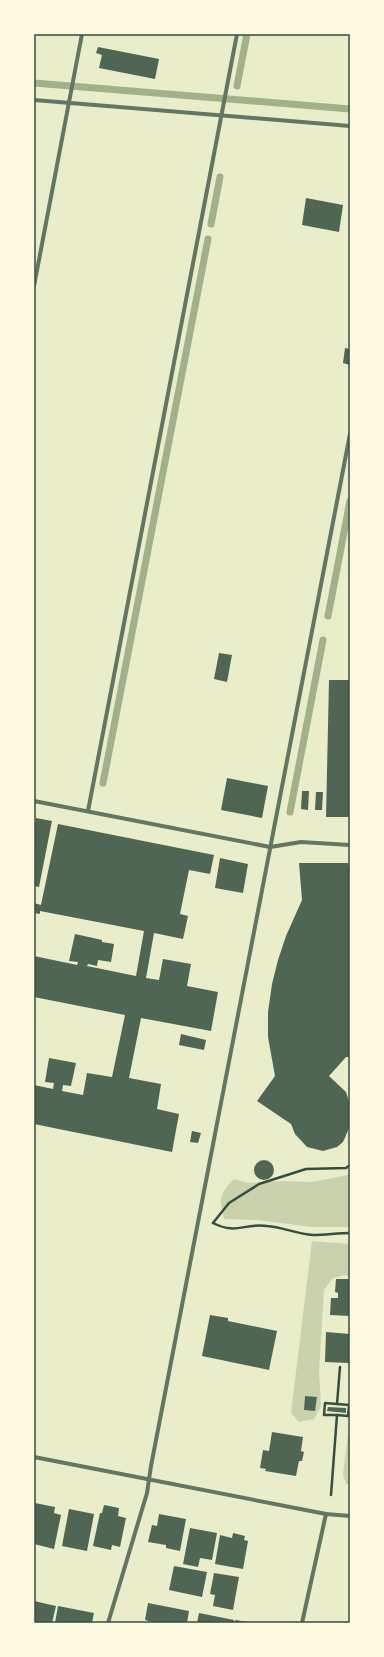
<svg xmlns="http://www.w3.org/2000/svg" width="384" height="1657" font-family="'Open Sans',sans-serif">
	<rect width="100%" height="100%" fill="#e9edc9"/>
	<g fill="#cad2ad">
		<path d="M348 1175 350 1177V1227H312L257 1220 224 1219C219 1201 219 1193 234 1179L249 1183 282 1181 312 1182Z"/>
		<polygon points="312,1241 350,1244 350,1277 345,1275 333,1278 324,1290 319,1372 321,1406 314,1419 299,1422 291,1413"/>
		<polygon points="350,1419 350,1484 346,1484 343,1474"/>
	</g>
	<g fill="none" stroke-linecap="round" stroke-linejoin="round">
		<g stroke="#a3b18a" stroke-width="7">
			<polyline points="34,83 350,109"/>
			<polyline points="237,86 247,34"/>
			<polyline points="211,224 220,177"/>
			<polyline points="328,616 350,501"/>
			<polyline points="103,783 208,239"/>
			<polyline points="290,812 323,640"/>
		</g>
	</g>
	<g fill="#4f6655">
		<polygon points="98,47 159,59 155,79 99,68 102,55 96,53"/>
		<polygon points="306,198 343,205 339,232 302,225"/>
		<polygon points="345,348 350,349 350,365 343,363"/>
		<polygon points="219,653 232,655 227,682 214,679"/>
		<polygon points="329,680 350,680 350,817 326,817"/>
		<polygon points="227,778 268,786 262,818 221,810"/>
		<polygon points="302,791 309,791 308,810 301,809"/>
		<polygon points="316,792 323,792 322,810 315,810"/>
		<polygon points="36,818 52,821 39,887 34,886 34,830"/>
		<polygon points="58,824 214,855 210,874 189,870 180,914 188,916 183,939 154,933 146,978 159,980 163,959 191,964 187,986 218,992 211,1031 141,1018 129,1078 161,1084 157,1109 179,1114 172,1152 34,1124 34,1085 53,1089 54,1083 45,1082 49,1058 76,1063 71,1086 63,1085 62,1091 83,1095 87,1073 112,1077 125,1015 34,997 34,956 77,965 78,962 69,961 75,934 102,940 102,942 114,944 111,962 98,960 97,966 88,964 87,966 136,976 144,931 40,911 40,914 34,913 34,903 41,905"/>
		<polygon points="220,858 248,864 243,893 215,888"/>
		<polygon points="299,863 348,863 350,872 350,1057 346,1057 329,1076 346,1092 350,1105 350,1126 343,1142 337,1147 323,1151 307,1147 295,1134 291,1124 257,1101 275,1076 268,1037 268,1012 272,984 278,960 286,936 302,900"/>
		<polygon points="181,1034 206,1040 204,1050 179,1045"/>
		<polygon points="192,1131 201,1133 198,1143 190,1142"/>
		<circle cx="264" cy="1170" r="10"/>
		<polygon points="336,1279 350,1279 350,1316 330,1315 331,1298 338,1298 338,1293 335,1292"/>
		<polygon points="210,1315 228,1318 228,1321 277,1331 269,1370 202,1356"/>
		<polygon points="326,1332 350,1334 350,1363 325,1362"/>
		<polygon points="305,1396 317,1397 315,1411 304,1410"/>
		<polygon points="328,1407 346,1408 346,1413 327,1411"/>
		<polygon points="272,1432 303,1437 301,1451 304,1452 302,1461 299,1461 296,1476 265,1471 266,1469 260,1468 263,1450 269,1451"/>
		<polygon points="35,1503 55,1507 54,1513 61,1515 54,1549 34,1544"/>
		<polygon points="104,1505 119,1508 118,1516 126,1518 120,1547 112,1545 111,1550 93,1546 100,1513 102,1513"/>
		<polygon points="69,1509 94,1514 87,1551 62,1546"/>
		<polygon points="159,1514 186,1519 180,1551 166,1548 166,1545 148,1542 152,1525 157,1526"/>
		<polygon points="190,1528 217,1533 212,1560 200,1558 198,1567 183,1564"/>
		<polygon points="233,1533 245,1536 244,1540 248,1541 243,1569 215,1564 220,1535 232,1538"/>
		<polygon points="174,1566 207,1572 202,1597 169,1590"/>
		<polygon points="214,1573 239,1577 233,1610 213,1606 215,1595 210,1594"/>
		<polygon points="34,1601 56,1606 52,1623 34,1623"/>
		<polygon points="148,1603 189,1611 187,1623 155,1623 145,1620"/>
		<polygon points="58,1606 94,1613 92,1623 55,1623"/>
		<polygon points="199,1613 234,1620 233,1623 197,1623"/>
		<polygon points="235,1620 249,1622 249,1623 235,1623"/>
	</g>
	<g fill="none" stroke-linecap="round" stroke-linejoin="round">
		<g stroke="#344e41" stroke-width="2.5">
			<polyline points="213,1223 229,1203 259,1184 306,1169 346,1168 350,1165"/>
			<path d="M213 1223C237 1235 243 1223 267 1226 282 1227 297 1234 313 1235 325 1235 338 1233 350 1233"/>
			<polyline points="337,1415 324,1415 325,1403 337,1404"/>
			<polyline points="331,1495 337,1415 348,1416 349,1405 337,1404 340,1367"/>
		</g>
		<g stroke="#617663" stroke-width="4">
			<polyline points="34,100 350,126"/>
			<polyline points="34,286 82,34"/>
			<polyline points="34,801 270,847 301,842 350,845"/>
			<polyline points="88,811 237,34"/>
			<polyline points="34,1457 326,1514 350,1516"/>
			<polyline points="108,1623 147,1493 151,1466 350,434"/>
			<polyline points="302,1623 326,1514"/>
		</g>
	</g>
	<rect width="384" height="1657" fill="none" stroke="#fefae0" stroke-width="70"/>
	<rect x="35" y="35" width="314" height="1587" fill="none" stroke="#344e41" stroke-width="1.5"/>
</svg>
